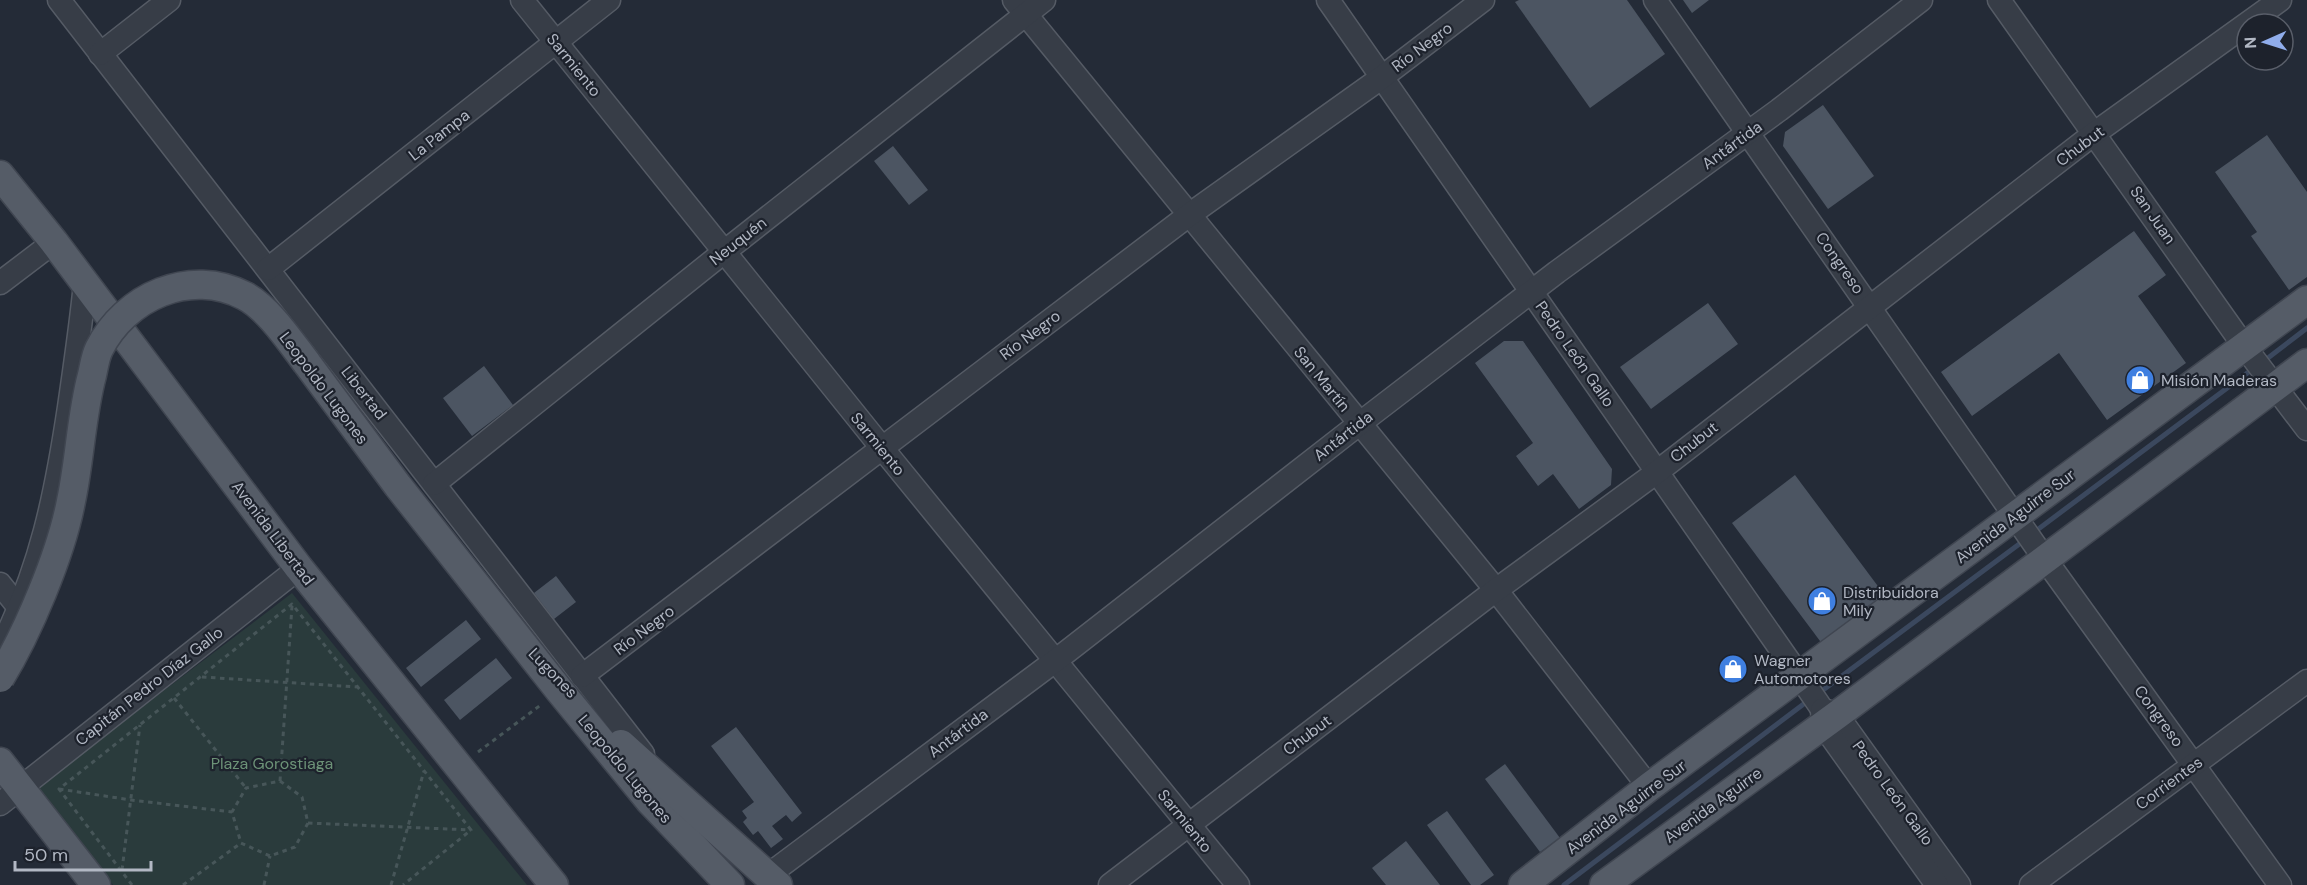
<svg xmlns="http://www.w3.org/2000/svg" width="2307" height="885" font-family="'DM Sans',sans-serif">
	<rect width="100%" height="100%" fill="#242b37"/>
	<polygon fill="#2a3b3c" points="292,593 527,885 113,885 37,787"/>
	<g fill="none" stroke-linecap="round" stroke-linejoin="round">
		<g stroke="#3b485e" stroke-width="5">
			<polyline points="2264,361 2307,328"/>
			<polyline points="2033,533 2254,368"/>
			<polyline points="1819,693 2026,539"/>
			<polyline points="1564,885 1809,700"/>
		</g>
	</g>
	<g fill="#4c5562">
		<polygon points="1519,0 1627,0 1665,54 1590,108 1515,2"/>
		<polygon points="1683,0 1709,0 1692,13"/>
		<polygon points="1823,105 1874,176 1828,209 1783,146 1785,132"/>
		<polygon points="2267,135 2307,192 2307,277 2289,290 2251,236 2257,232 2215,172"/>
		<polygon points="893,146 928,190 909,205 874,161"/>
		<polygon points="2134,231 2166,275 2138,296 2186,363 2107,420 2059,353 1972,416 1941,372"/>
		<polygon points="1708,303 1738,344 1651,409 1620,367"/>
		<polygon points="1504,341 1523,341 1612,469 1611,485 1579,509 1553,474 1538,486 1516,456 1533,443 1475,363"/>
		<polygon points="484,366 513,405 472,436 443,398"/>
		<polygon points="1795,475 1886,597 1823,645 1732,523"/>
		<polygon points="556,576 576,602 554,619 534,593"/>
		<polygon points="466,620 481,639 421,687 406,668"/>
		<polygon points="496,658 512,678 460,720 444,700"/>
		<polygon points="736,727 802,813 792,822 786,815 772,826 783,839 771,848 758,831 753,835 743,822 747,818 742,811 754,802 711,746"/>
		<polygon points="1505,764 1560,838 1540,852 1485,779"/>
		<polygon points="1447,811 1494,875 1480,885 1471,885 1427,825"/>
		<polygon points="1406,841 1440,885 1386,885 1372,868"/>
	</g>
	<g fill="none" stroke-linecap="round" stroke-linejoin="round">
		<g stroke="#555b65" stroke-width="25">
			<g id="minor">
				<polyline points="59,0 643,754"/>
				<polyline points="522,0 882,448 1238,885"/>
				<polyline points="1014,0 1496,590 1649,787"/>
				<polyline points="1328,0 1800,677 1822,709 1837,715 1959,885"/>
				<polyline points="1655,0 2037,548 2280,885"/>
				<polyline points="1999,0 2244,346 2307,429"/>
				<polyline points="100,54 169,0"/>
				<polyline points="268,269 609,0"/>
				<polyline points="0,283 54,242"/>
				<polyline points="434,484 724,252 1044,0"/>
				<polyline points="0,584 20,609"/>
				<path d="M0 649C41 569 56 494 69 407 75 365 81 325 85 283"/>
				<polyline points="582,676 1189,215 1381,78 1483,0"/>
				<polyline points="1822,710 1823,725 1937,885"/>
				<polyline points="0,804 299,568"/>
				<polyline points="767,876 1055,661 1359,424 1557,272 1779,110 1921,0"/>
				<polyline points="1110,885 1496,590 1657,472 2095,133 2280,0"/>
				<polyline points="2031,885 2307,681"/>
			</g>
		</g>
		<g stroke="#404651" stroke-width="31">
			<g id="major">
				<polyline points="0,175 54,242 299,568 554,885"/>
				<polyline points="306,362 398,486 559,690 649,800 730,885"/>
				<polyline points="621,744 778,885"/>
				<polyline points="0,762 96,885"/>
				<polyline points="1523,885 1649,787 2307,300"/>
				<polyline points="1604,885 1837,715 2307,363"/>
			</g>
		</g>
		<g stroke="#475659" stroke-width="3" stroke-dasharray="4.5 4.5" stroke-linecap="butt">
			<polyline points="202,677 357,687"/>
			<polyline points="174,698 246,788"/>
			<polyline points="478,752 542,704"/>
			<polygon points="280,781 302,797 308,823 295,847 270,856 241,843 232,812 246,788"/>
			<polyline points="280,781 292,606"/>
			<polyline points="59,789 131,800 232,812"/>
			<polyline points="308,823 471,830"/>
			<polyline points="122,870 140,725"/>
			<polyline points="132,885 59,789 292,604 471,830 403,885"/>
			<polyline points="183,885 241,843"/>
			<polyline points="264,885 270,856"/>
			<polyline points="391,885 424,771"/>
		</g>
		<use href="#minor" stroke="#373d47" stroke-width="22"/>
		<use href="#major" stroke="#555c67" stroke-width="28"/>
		<g stroke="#404651" stroke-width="31" stroke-linecap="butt">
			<path id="major-bridge" d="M0 678C28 632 61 554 71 501 80 459 81 416 92 375 94 367 95 357 99 349 125 297 190 267 245 296 268 308 290 341 306 362"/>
		</g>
		<use href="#major-bridge" stroke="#555c67" stroke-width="28"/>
	</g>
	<defs>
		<g id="shop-disc" transform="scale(1.5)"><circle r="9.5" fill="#3f7fe0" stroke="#1d222c"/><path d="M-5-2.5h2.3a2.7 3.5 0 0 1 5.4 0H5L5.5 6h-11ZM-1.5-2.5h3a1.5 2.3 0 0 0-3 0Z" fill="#fff"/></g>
	</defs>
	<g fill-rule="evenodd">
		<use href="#shop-disc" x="2140" y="380"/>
		<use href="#shop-disc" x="1822" y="601"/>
		<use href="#shop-disc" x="1733" y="669"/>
	</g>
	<g text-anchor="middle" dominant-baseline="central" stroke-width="4.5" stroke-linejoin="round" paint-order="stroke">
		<g font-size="16" fill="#b2b8c4" stroke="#1d222c">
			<text transform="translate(1422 47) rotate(-37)">Río Negro</text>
			<text transform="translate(574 65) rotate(51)">Sarmiento</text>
			<text transform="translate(439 135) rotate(-38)">La Pampa</text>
			<text transform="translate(1732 145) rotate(-36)">Antártida</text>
			<text transform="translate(2080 146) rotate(-37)">Chubut</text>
			<text transform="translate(2153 215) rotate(55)">San Juan</text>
			<text transform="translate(738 241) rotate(-38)">Neuquén</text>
			<text transform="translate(1840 263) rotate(55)">Congreso</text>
			<text transform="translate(1030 335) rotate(-37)">Río Negro</text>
			<text transform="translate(1575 354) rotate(55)">Pedro León Gallo</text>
			<text transform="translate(1322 379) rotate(51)">San Martín</text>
			<text transform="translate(324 388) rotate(53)">Leopoldo Lugones</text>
			<text transform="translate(364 393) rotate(52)">Libertad</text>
			<text transform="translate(1343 436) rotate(-38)">Antártida</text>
			<text transform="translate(1694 442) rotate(-38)">Chubut</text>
			<text transform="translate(878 444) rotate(51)">Sarmiento</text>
			<text transform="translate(2015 516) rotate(-37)">Avenida Aguirre Sur</text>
			<text transform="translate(273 533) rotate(53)">Avenida Libertad</text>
			<text transform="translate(644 630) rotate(-37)">Río Negro</text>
			<text transform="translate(553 673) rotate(46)">Lugones</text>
			<text transform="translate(149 686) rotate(-38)">Capitán Pedro Díaz Gallo</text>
			<text transform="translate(2159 716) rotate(54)">Congreso</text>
			<text transform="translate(958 733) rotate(-37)">Antártida</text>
			<text transform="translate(1307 735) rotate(-37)">Chubut</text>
			<text transform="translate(625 769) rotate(50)">Leopoldo Lugones</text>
			<text transform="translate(2169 783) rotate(-36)">Corrientes</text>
			<text transform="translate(1893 793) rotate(54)">Pedro León Gallo</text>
			<text transform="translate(1713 805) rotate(-36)">Avenida Aguirre</text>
			<text transform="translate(1626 807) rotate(-37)">Avenida Aguirre Sur</text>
			<text transform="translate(1185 821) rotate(51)">Sarmiento</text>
		</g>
		<g font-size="16" fill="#b2b8c4" stroke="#1d222c" text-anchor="start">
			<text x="2161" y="380">Misión Maderas</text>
			<text x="1843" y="592">Distribuidora<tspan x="1843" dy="18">Mily</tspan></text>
			<text x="1754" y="660">Wagner<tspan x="1754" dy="18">Automotores</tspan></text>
		</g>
		<g font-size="16" fill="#6c9277" stroke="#1d222c">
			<text x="272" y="763">Plaza Gorostiaga</text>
		</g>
	</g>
	<g transform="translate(2265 42) rotate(267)"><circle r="28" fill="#1d222c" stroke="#595e69" stroke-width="1.5"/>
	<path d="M0-4.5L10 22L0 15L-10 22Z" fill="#90adeb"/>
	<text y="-9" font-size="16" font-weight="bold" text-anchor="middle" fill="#b2b8c4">N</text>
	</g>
	<path d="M15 861v9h136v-9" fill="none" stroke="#b2b8c4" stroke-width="3"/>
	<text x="24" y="861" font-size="18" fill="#b2b8c4" stroke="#1d222c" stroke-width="4.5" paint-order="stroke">50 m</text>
</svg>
